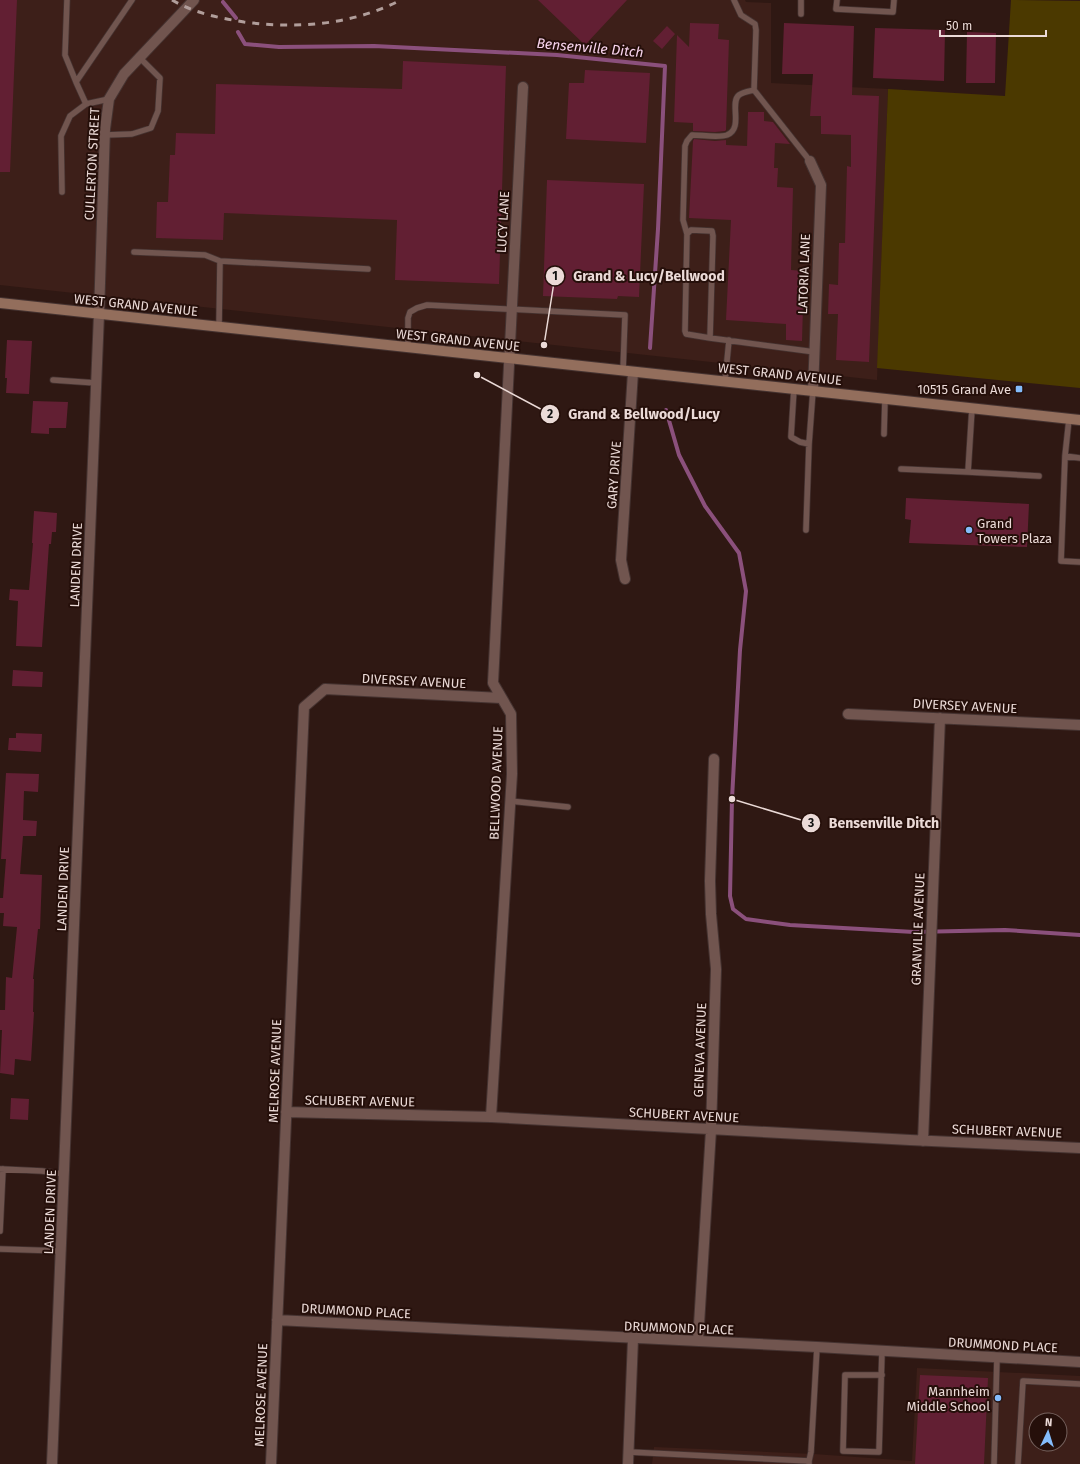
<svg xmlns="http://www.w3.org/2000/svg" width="1080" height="1464" font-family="'Fira Sans',sans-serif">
<rect width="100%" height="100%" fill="#2f1813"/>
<path fill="#3d1f19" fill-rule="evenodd" d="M 0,0 L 745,0 L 746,2 L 771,3 L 771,83 L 888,89 L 877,380 L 0,285 Z
M 917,1368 L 1080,1376 L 1080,1464 L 652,1464 L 654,1447 L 814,1454 L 912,1461 ZM 1036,1420 L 1060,1420 L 1060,1444 L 1036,1444 Z"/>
<path fill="#4b3900" d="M 1011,0 L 1080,1 L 1080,388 L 877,368 L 888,89 L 1005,96 Z"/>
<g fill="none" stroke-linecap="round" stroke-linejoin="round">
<path stroke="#8b507c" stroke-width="4" d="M 223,2 L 236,18
M 238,32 L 245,44 L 279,47 L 374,46 L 557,55 L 665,66 L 658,229 L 650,348
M 666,410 L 679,455 L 705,506 L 739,553 L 746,591 L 740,650 L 732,799 L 730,896 L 733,909 L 746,919 L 790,925 L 914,932 L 1005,930 L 1080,935"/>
</g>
<path fill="#621f33" d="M 0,0 L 17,0 L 10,172 L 0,172 Z
M 538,0 L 627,0 L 585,45 Z
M 690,23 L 719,24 L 718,39 L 729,40 L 726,130 L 725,131 L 715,132 L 693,131 L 693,123 L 674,122 L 677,35 L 689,47 Z
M 784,23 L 854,26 L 852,95 L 879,96 L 869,362 L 836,360 L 838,314 L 828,314 L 829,284 L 838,285 L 839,243 L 845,243 L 847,166 L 851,167 L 851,135 L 821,134 L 821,116 L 810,116 L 813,74 L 782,74 Z
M 667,26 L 675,34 L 662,49 L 653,41 Z
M 875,28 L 945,30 L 944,81 L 873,78 Z
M 967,32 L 996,33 L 995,83 L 966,83 Z
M 403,61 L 506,66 L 499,284 L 395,280 L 397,220 L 224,213 L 223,240 L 156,238 L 157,202 L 168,202 L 170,155 L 175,155 L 176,133 L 215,134 L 216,84 L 402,89 Z
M 585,70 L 650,73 L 646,143 L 566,139 L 569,83 L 584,83 Z
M 748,112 L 764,112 L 764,121 L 773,122 L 790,144 L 775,143 L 774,168 L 778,168 L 777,187 L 793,188 L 791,270 L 804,271 L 802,341 L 786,340 L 786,324 L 726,320 L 731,220 L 689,218 L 693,141 L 694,139 L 715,141 L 726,140 L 726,145 L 747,146 Z
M 547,180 L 644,184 L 639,297 L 618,296 L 617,299 L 543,296 Z
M 7,340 L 32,341 L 29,394 L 6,393 L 7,378 L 5,378 Z
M 33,401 L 68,402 L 66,428 L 49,428 L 49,434 L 31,433 Z
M 906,498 L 1029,504 L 1027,547 L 909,543 L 911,520 L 905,519 Z
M 34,511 L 57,513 L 56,532 L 52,532 L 51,544 L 49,544 L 42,647 L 16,646 L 18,601 L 9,600 L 10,589 L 29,590 L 33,543 L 32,543 Z
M 13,670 L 43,672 L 42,687 L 12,686 Z
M 16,733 L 42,734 L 41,752 L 8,750 L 9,738 L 16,738 Z
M 6,773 L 39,774 L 38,792 L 24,791 L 23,820 L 37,821 L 36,836 L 23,836 L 20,874 L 42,875 L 40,929 L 38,929 L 33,979 L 34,979 L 33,1012 L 34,1012 L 31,1061 L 15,1059 L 14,1075 L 0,1073 L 2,1030 L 0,1030 L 0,1010 L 5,1010 L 6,977 L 12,978 L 17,927 L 3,926 L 4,913 L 0,913 L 0,898 L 3,898 L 6,859 L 1,859 Z
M 11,1098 L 29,1099 L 28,1120 L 10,1119 Z
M 920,1375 L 988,1378 L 984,1464 L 915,1464 Z"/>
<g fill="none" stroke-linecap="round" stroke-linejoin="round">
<defs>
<path id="service" d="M 67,0 L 65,55 L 76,82
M 734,0 L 741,15 L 755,24 L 756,30 L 754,90 L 810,161
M 837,0 L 836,9 L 893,12 L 894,0
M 801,14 L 801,0
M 109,99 L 86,104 L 76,82 L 132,0
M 105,135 L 132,134 L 151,128 L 158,111 L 160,78 L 140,58
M 62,192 L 61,136 L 70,116 L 86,104
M 687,234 L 683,220 L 685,146 L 687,141 L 692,135 C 701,135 719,138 727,135 C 744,128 729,103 739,95 C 743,92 750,91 754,90
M 134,252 L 205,255 L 220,261 L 219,327
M 220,261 L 368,269
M 710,338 L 686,334 L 685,331 L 687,234 L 691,230 L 712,231 L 713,236 L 710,338 L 815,352
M 408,347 L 408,318 L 410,312 L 417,308 L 427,305 L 625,315 L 623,371
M 53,380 L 96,383
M 725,381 L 729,340
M 794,388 L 791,437 L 800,442 L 809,444 L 813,390
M 1069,419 L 1065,456 L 1080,458
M 884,434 L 885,398
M 1065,456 L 1061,561 L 1080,562
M 901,469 L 968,472 L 972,408
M 968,472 L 1039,476
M 806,530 L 809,444
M 510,801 L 568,807
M 0,1169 L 42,1171 L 64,1174
M 0,1231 L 3,1169
M 0,1249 L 61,1251
M 882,1375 L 845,1375 L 843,1451 L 879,1452 L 882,1351
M 629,1452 L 809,1461 L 809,1464
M 809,1461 L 811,1452 L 817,1347
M 994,1464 L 997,1357
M 1018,1464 L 1023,1381 L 1080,1384"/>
<path id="minor" d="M 810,161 L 821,185 L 813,390
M 625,579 L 621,560 L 633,372
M 848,714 L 1080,725
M 286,1112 L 491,1117 L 910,1140 L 1080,1148
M 491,1117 L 512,774 L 511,714 L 493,683 L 523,87
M 923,1141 L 940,718
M 277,1320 L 817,1347 L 1080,1362
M 698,1341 L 711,1130 L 716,969 L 711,914 L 710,881 L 714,759
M 52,1464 L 99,314 L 105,129 L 109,99 L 124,74 L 194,0
M 271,1464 L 304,707 L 325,689 L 501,698
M 628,1464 L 633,1339"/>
<path id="secondary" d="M 0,303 C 360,343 720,380 1080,420"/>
</defs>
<use href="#service" stroke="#453331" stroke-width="7"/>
<use href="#minor" stroke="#453331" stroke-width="12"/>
<use href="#secondary" stroke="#453331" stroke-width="12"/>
<use href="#service" stroke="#71554f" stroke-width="5.5"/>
<use href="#minor" stroke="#71554f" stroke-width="10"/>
<use href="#secondary" stroke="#936e5c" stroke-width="10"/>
<path stroke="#b19e9b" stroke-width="3" stroke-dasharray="7 7" stroke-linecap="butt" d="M 172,0 C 194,13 219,18 244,22 C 299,29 351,25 401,0"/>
</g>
<g fill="#84bcfb" stroke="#250f0a" stroke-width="1.5">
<rect x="1015" y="385" width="8" height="8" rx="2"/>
<circle cx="969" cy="530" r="4"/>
<circle cx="998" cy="1398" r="4"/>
</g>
<g text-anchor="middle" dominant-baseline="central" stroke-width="4" stroke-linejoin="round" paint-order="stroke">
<g font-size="13" fill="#ebdad7" stroke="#250f0a">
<text transform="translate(92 164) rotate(-87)">CULLERTON STREET</text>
<text transform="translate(503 222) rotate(-87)">LUCY LANE</text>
<text transform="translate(804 274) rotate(-88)">LATORIA LANE</text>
<text transform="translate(136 305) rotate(6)">WEST GRAND AVENUE</text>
<text transform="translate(458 340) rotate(6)">WEST GRAND AVENUE</text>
<text transform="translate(780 374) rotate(6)">WEST GRAND AVENUE</text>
<text transform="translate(614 475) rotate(-86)">GARY DRIVE</text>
<text transform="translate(76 565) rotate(-88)">LANDEN DRIVE</text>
<text transform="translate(414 681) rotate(3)">DIVERSEY AVENUE</text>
<text transform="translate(965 706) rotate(3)">DIVERSEY AVENUE</text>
<text transform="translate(496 783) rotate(-88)">BELLWOOD AVENUE</text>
<text transform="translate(63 889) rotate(-88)">LANDEN DRIVE</text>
<text transform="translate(918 929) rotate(-88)">GRANVILLE AVENUE</text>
<text transform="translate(700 1050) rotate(-88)">GENEVA AVENUE</text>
<text transform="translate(275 1071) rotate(-88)">MELROSE AVENUE</text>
<text transform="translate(360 1101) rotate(1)">SCHUBERT AVENUE</text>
<text transform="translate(684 1115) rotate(3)">SCHUBERT AVENUE</text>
<text transform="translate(1007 1131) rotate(2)">SCHUBERT AVENUE</text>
<text transform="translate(50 1212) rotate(-88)">LANDEN DRIVE</text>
<text transform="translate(356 1311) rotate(3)">DRUMMOND PLACE</text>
<text transform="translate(679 1328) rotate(2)">DRUMMOND PLACE</text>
<text transform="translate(1003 1345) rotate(3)">DRUMMOND PLACE</text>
<text transform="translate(261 1395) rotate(-88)">MELROSE AVENUE</text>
</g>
<g font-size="13" fill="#ebdad7" stroke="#250f0a" text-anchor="end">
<text x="1011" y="389">10515 Grand Ave</text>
<text x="977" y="523" text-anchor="start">Grand<tspan x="977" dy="15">Towers Plaza</tspan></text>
<text x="990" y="1391">Mannheim<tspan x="990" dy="15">Middle School</tspan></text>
</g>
<g font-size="14" font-style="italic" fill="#f8d4ed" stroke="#250f0a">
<text transform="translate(590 48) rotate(5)">Bensenville Ditch</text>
</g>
</g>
<path fill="none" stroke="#ebdad7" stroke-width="1.5" d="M544 345L555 276M477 375L550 414M732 799L811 823"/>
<g fill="#ebdad7" stroke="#250f0a" stroke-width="1.5">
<circle cx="544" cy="345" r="4"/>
<circle cx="477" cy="375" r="4"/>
<circle cx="732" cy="799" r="4"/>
<circle cx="555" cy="276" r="10"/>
<circle cx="550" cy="414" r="10"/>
<circle cx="811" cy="823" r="10"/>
</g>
<g font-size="12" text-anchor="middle" font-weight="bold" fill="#111">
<text x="555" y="280">1</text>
<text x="550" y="418">2</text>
<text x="811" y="827">3</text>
</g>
<g font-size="14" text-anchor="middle" font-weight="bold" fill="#ebdad7" stroke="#250f0a" stroke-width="4" stroke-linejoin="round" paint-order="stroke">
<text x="649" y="281">Grand &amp; Lucy/Bellwood</text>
<text x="644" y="419">Grand &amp; Bellwood/Lucy</text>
<text x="884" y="828">Bensenville Ditch</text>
</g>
<g transform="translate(1048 1432) rotate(4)"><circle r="19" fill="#250f0a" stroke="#74605c"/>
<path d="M0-3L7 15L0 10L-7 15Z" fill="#84bcfb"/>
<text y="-6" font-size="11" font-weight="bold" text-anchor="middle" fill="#ebdad7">N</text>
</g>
<path d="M940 30v6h106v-6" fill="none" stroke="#ebdad7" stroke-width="2"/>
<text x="946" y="30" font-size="12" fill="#ebdad7" stroke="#250f0a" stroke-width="3" paint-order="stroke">50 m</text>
</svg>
